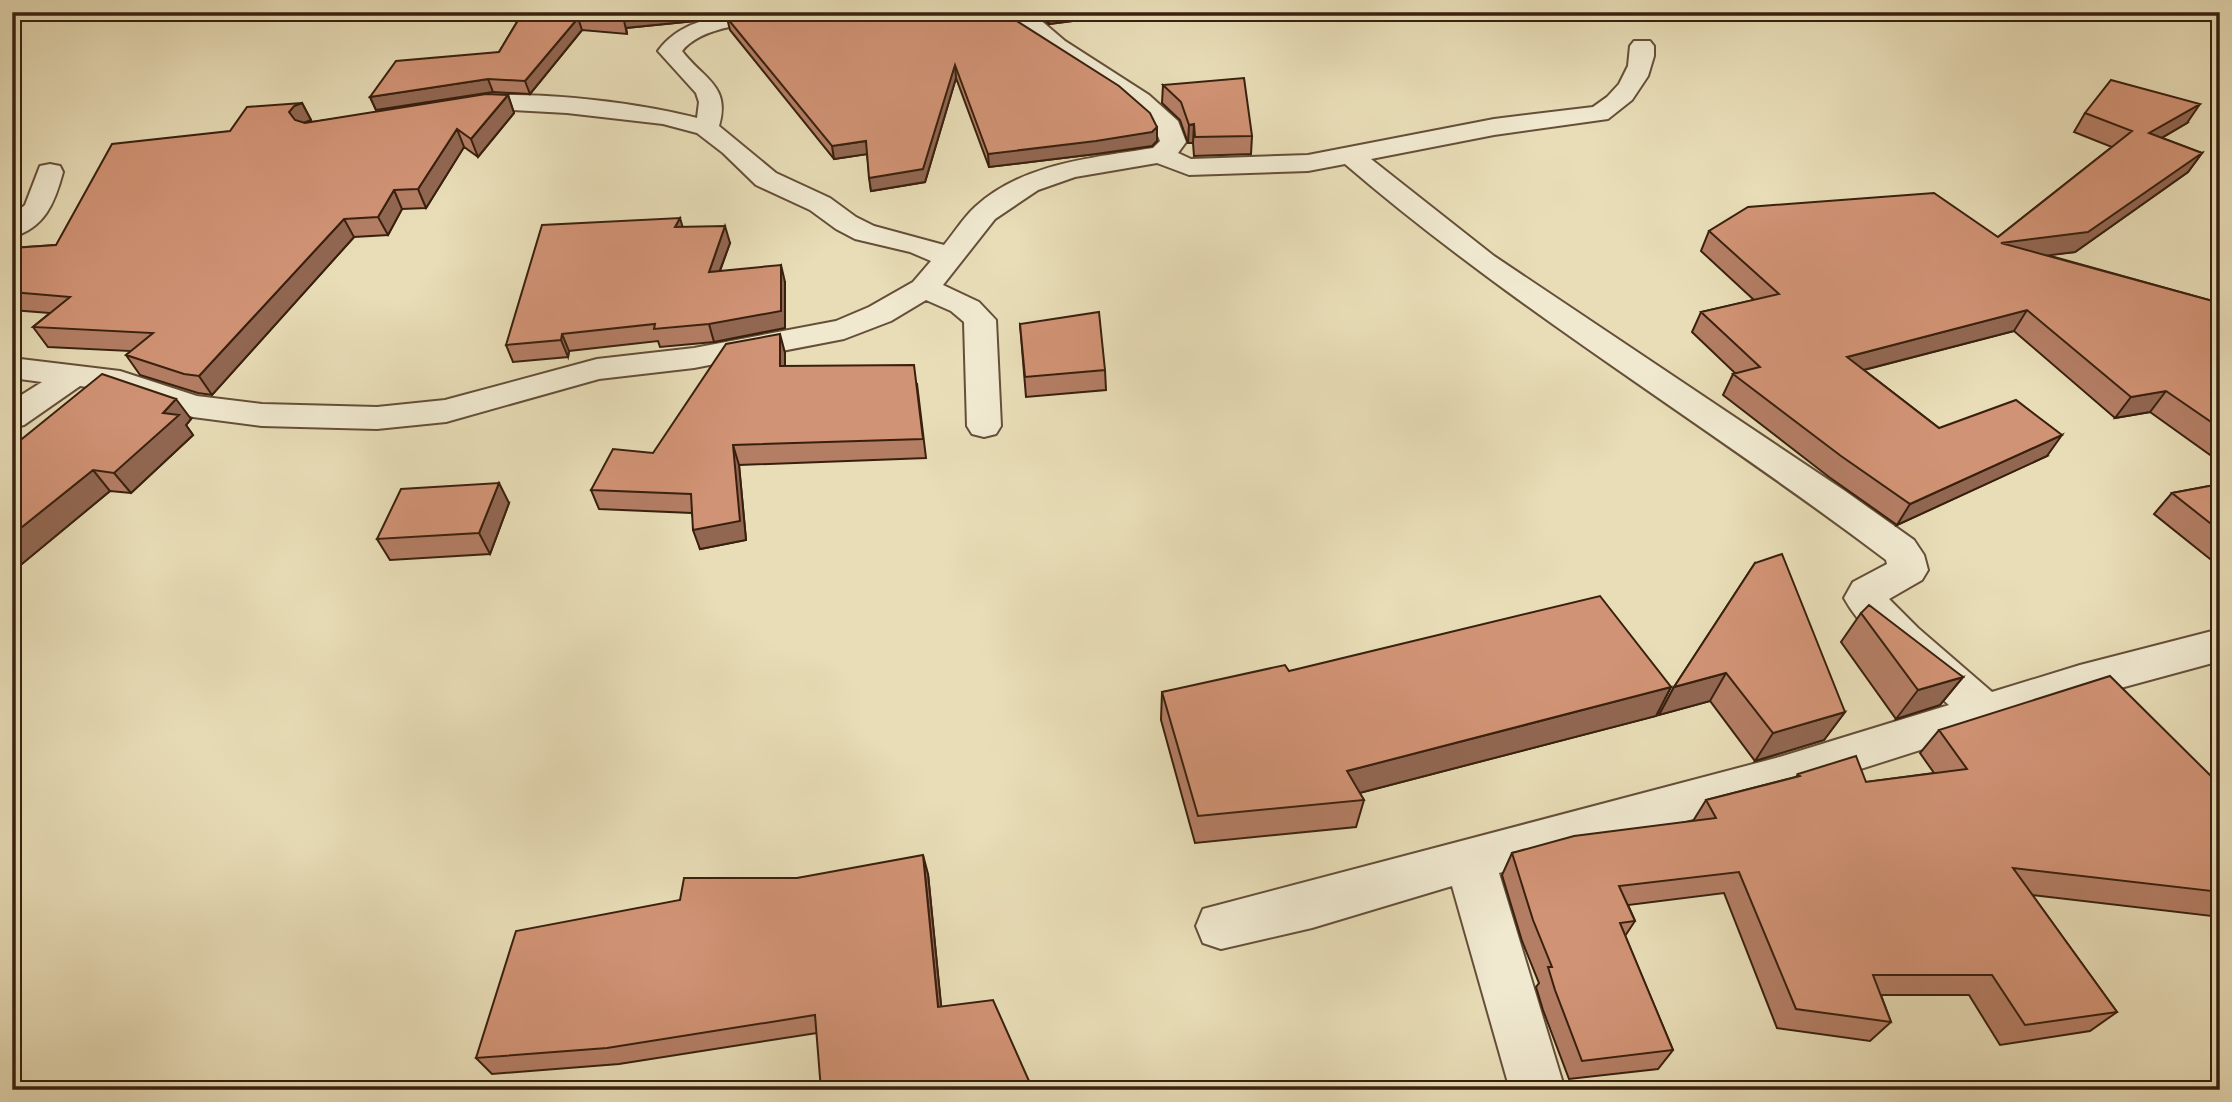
<svg xmlns="http://www.w3.org/2000/svg" width="2232" height="1102" font-family="'Old Standard TT',serif">
<rect width="100%" height="100%" fill="#e8ddb7"/>
<filter id="stains"><feTurbulence type="fractalNoise" baseFrequency=".00286" numOctaves="4"/><feColorMatrix values="0 0 0 0 .2 0 0 0 0 .09 0 0 0 0 .02 0 0 0 .5 -.17"/></filter>
<radialGradient id="worn" r=".72"><stop offset=".6" stop-color="#630" stop-opacity="0"/><stop offset="1" stop-color="#630" stop-opacity=".3"/></radialGradient>
<g fill="none" stroke-linecap="round" stroke-linejoin="round">
<defs>
<path id="street" d="M 744,12 L 820,12 L 817,17 L 809,19 C 773,22 706,21 682,51 C 703,79 731,85 719,126 L 776,173 L 830,198 L 856,217 L 874,226 L 944,245 C 954,233 963,218 975,207 C 1023,163 1092,158 1153,148 L 1160,141 C 1149,97 1037,56 1006,12 L 1031,12 L 1065,41 L 1149,95 L 1178,121 L 1186,142 L 1178,153 L 1191,159 L 1308,155 L 1494,119 L 1593,107 L 1607,97 L 1619,84 L 1628,66 L 1630,46 L 1634,41 L 1650,41 L 1654,46 L 1654,56 L 1648,76 L 1632,100 L 1608,119 L 1494,135 L 1371,159 L 1494,256 L 1845,491 L 1914,540 L 1924,555 L 1928,570 L 1922,580 L 1889,599 L 1918,628 L 1992,692 L 2080,665 L 2220,629 L 2220,661 L 2080,699 L 1776,796 L 1499,873 L 1565,1090 L 1510,1090 L 1452,886 L 1312,928 L 1221,949 L 1203,943 L 1196,926 L 1203,909 L 1776,758 L 1949,705 C 1915,674 1866,638 1844,598 L 1853,582 L 1887,564 L 1886,560 C 1708,425 1515,310 1345,164 L 1308,171 L 1189,175 L 1157,163 L 1075,177 L 1038,190 L 995,219 L 943,285 L 979,302 L 996,320 L 1001,426 L 996,434 L 984,437 L 972,434 L 967,426 L 964,322 L 951,311 L 926,300 L 891,321 L 844,339 L 694,368 L 599,379 L 446,422 L 377,429 L 262,426 L 193,417 L 115,391 L 80,386 L 24,425 L 12,428 L 12,401 L 42,382 L 12,378 L 12,358 L 120,371 L 197,396 L 262,404 L 377,407 L 445,400 L 597,359 L 694,348 L 836,321 L 869,307 L 913,282 L 931,261 L 910,252 L 855,239 L 836,229 L 810,210 L 756,185 L 723,153 L 697,133 L 663,124 L 567,113 L 493,109 L 460,113 L 451,111 L 448,106 L 451,101 C 512,86 635,102 697,118 L 699,102 L 696,93 L 658,51 C 678,23 712,17 744,12 Z
M 50,164 L 60,166 L 63,172 C 55,202 45,228 12,237 L 12,216 L 25,205 L 40,166 Z"/>
</defs>
<use href="#street" stroke="#654f38" stroke-width="4"/>
<use href="#street" fill="#f0e9d0" fill-rule="evenodd"/>
</g>
<path fill="#b47e65" stroke="#39200e" stroke-width="2" d="M 523,12 L 695,21 L 626,28 L 627,34 L 582,30 L 530,94 L 493,92 L 376,110 L 370,97 L 499,52 Z
M 1035,12 L 1118,12 L 1118,15 L 1049,24 Z
M 727,18 L 1016,21 L 1157,141 L 1152,146 L 1096,154 L 989,167 L 956,78 L 925,182 L 871,191 L 867,154 L 834,159 L 730,30 Z
M 1163,85 L 1252,136 L 1251,154 L 1194,156 L 1193,143 L 1188,143 L 1180,120 L 1162,103 Z
M 508,95 L 514,113 L 478,157 L 464,147 L 426,208 L 402,209 L 388,235 L 354,237 L 212,395 L 198,393 L 140,375 L 126,355 L 131,351 L 48,347 L 33,327 L 50,313 L 12,310 L 12,248 L 56,245 L 302,103 L 311,120 L 305,123 Z
M 2085,113 L 2187,123 L 2162,138 L 2202,153 L 2188,172 L 2075,252 L 2047,255 L 2220,303 L 2220,462 L 2150,412 L 2115,418 L 2014,331 L 1864,370 L 1939,428 L 2047,456 L 1897,525 L 1829,477 L 1723,395 L 1733,374 L 1736,374 L 1692,332 L 1701,312 L 1754,300 L 1701,251 L 1709,231 L 1998,237 L 2112,147 L 2074,132 Z
M 682,227 L 730,243 L 720,271 L 785,282 L 785,328 L 714,342 L 660,347 L 658,341 L 569,351 L 568,357 L 513,362 L 506,345 Z
M 1020,324 L 1105,370 L 1106,390 L 1026,397 Z
M 785,353 L 785,366 L 917,384 L 926,458 L 739,465 L 746,540 L 700,549 L 692,513 L 599,509 L 591,490 L 653,453 Z
M 191,419 L 186,425 L 193,435 L 131,493 L 110,491 L 17,568 L 12,567 L 12,447 Z
M 2220,484 L 2220,567 L 2154,514 L 2172,493 Z
M 509,503 L 490,554 L 390,560 L 377,539 Z
M 1755,563 L 1845,712 L 1824,740 L 1755,761 L 1710,701 L 1659,715 L 1674,687 Z
M 1861,613 L 1963,677 L 1940,705 L 1896,719 L 1841,642 Z
M 1289,671 L 1671,687 L 1656,716 L 1359,793 L 1364,800 L 1356,827 L 1195,843 L 1161,720 L 1162,692 Z
M 1939,730 L 2220,785 L 2220,917 L 2032,895 L 2117,1012 L 2090,1031 L 2000,1045 L 1969,995 L 1881,995 L 1891,1022 L 1870,1041 L 1777,1028 L 1724,893 L 1628,905 L 1635,921 L 1625,936 L 1673,1050 L 1658,1069 L 1569,1079 L 1543,1010 L 1536,987 L 1539,983 L 1522,941 L 1502,875 L 1512,853 L 1693,821 L 1706,800 L 1796,777 L 1798,774 L 1866,782 L 1934,773 L 1920,753 Z
M 928,874 L 941,1006 L 817,1033 L 619,1064 L 492,1074 L 476,1058 L 797,878 Z"/>
<path fill="#926752" stroke="#39200e" stroke-width="2" d="M 658,12 L 731,12 L 695,21 L 626,28 L 627,34 L 623,16 Z
M 1048,12 L 1118,12 L 1118,15 L 1049,24 Z
M 578,18 L 582,30 L 530,94 L 525,81 Z
M 955,65 L 956,78 L 925,182 L 871,191 L 869,178 Z
M 488,79 L 493,92 L 376,110 L 370,97 Z
M 508,95 L 514,113 L 478,157 L 471,139 Z
M 302,103 L 311,120 L 303,123 L 298,130 L 289,112 L 294,106 Z
M 2200,104 L 2187,123 L 2137,152 L 2149,133 Z
M 1194,124 L 1193,143 L 1188,143 L 1189,125 Z
M 1157,127 L 1157,141 L 1152,146 L 1096,154 L 989,167 L 988,154 Z
M 457,129 L 464,147 L 426,208 L 418,189 Z
M 866,141 L 868,154 L 834,159 L 832,146 Z
M 2202,153 L 2188,172 L 2075,252 L 1990,263 L 2001,243 Z
M 394,190 L 402,209 L 388,235 L 378,217 Z
M 680,218 L 685,235 L 675,227 Z
M 344,219 L 354,237 L 212,395 L 199,376 Z
M 725,226 L 730,243 L 713,289 L 709,272 Z
M 781,265 L 785,282 L 785,328 L 714,342 L 709,324 Z
M 2027,310 L 2014,331 L 1836,377 L 1847,357 Z
M 562,334 L 569,351 L 568,357 L 561,340 Z
M 780,334 L 785,353 L 785,385 L 780,366 Z
M 2166,391 L 2150,412 L 2115,418 L 2131,397 Z
M 176,399 L 191,419 L 186,425 L 193,435 L 131,493 L 114,473 L 163,413 Z
M 2062,435 L 2047,456 L 1897,525 L 1910,504 Z
M 733,445 L 739,465 L 746,540 L 700,549 L 693,530 Z
M 93,470 L 110,491 L 17,568 L 12,563 L 12,535 Z
M 499,483 L 509,503 L 490,554 L 479,533 Z
M 1726,673 L 1710,701 L 1659,715 L 1674,687 Z
M 1963,677 L 1940,705 L 1896,719 L 1918,690 Z
M 1671,687 L 1656,716 L 1340,798 L 1347,771 Z
M 1845,712 L 1824,740 L 1755,761 L 1773,733 Z
M 923,855 L 928,874 L 943,1024 L 938,1007 Z"/>
<path fill="#d19375" stroke="#39200e" stroke-width="2" d="M 523,12 L 658,12 L 623,16 L 623,21 L 578,18 L 525,81 L 488,79 L 370,97 L 396,61 L 499,52 Z
M 778,12 L 1013,12 L 1016,15 L 1009,16 L 1119,86 L 1150,113 L 1157,127 L 1152,132 L 1096,141 L 988,154 L 955,65 L 923,169 L 869,178 L 866,141 L 832,146 L 727,18 Z
M 1244,78 L 1252,136 L 1195,137 L 1194,124 L 1189,125 L 1181,102 L 1163,85 Z
M 2111,80 L 2200,104 L 2149,133 L 2202,153 L 2088,232 L 2001,243 L 2220,303 L 2220,428 L 2166,391 L 2131,397 L 2027,310 L 1847,357 L 1939,428 L 2016,400 L 2062,435 L 1910,504 L 1841,456 L 1733,374 L 1760,367 L 1701,312 L 1779,294 L 1709,231 L 1748,207 L 1934,193 L 1998,237 L 2132,131 L 2085,113 Z
M 486,94 L 508,95 L 471,139 L 457,129 L 418,189 L 394,190 L 378,217 L 344,219 L 199,376 L 184,374 L 126,355 L 153,333 L 33,327 L 70,297 L 12,292 L 12,248 L 56,245 L 112,144 L 230,131 L 247,107 L 302,103 L 294,106 L 289,112 L 295,120 L 305,123 Z
M 680,218 L 675,227 L 725,226 L 709,272 L 781,265 L 781,311 L 709,324 L 654,329 L 655,324 L 562,334 L 561,340 L 506,345 L 542,225 Z
M 1099,312 L 1105,370 L 1025,377 L 1020,324 Z
M 780,334 L 780,366 L 914,365 L 923,439 L 733,445 L 740,521 L 693,530 L 691,494 L 591,490 L 613,449 L 653,453 L 726,344 Z
M 102,374 L 176,399 L 163,413 L 179,415 L 114,473 L 93,470 L 12,535 L 12,447 Z
M 499,483 L 479,533 L 377,539 L 401,489 Z
M 2220,484 L 2220,531 L 2172,493 Z
M 1782,554 L 1845,712 L 1773,733 L 1726,673 L 1674,687 L 1755,563 Z
M 1600,596 L 1671,687 L 1347,771 L 1364,800 L 1198,816 L 1162,692 L 1285,665 L 1289,671 Z
M 1869,605 L 1963,677 L 1918,690 L 1861,613 Z
M 2110,676 L 2220,785 L 2220,892 L 2013,868 L 2117,1012 L 2025,1025 L 1992,975 L 1873,975 L 1891,1022 L 1796,1009 L 1739,872 L 1619,886 L 1635,921 L 1620,923 L 1673,1050 L 1582,1061 L 1555,990 L 1548,967 L 1552,967 L 1533,920 L 1512,853 L 1574,836 L 1716,818 L 1706,800 L 1800,776 L 1798,774 L 1856,756 L 1866,782 L 1967,769 L 1939,730 Z
M 923,855 L 938,1007 L 993,1000 L 1033,1090 L 821,1090 L 815,1015 L 607,1048 L 476,1058 L 516,931 L 680,900 L 684,878 L 797,878 Z"/>
<rect width="2232" height="1102" fill="none" stroke="#e8ddb7" stroke-width="42"/>
<rect x="14" y="14" width="2204" height="1074" fill="none" stroke="#39200e" stroke-width="3.5"/>
<rect x="21" y="21" width="2190" height="1060" fill="none" stroke="#39200e" stroke-width="2"/>
<rect width="100%" height="100%" filter="url(#stains)"/>
<rect width="100%" height="100%" fill="url(#worn)"/>
</svg>
